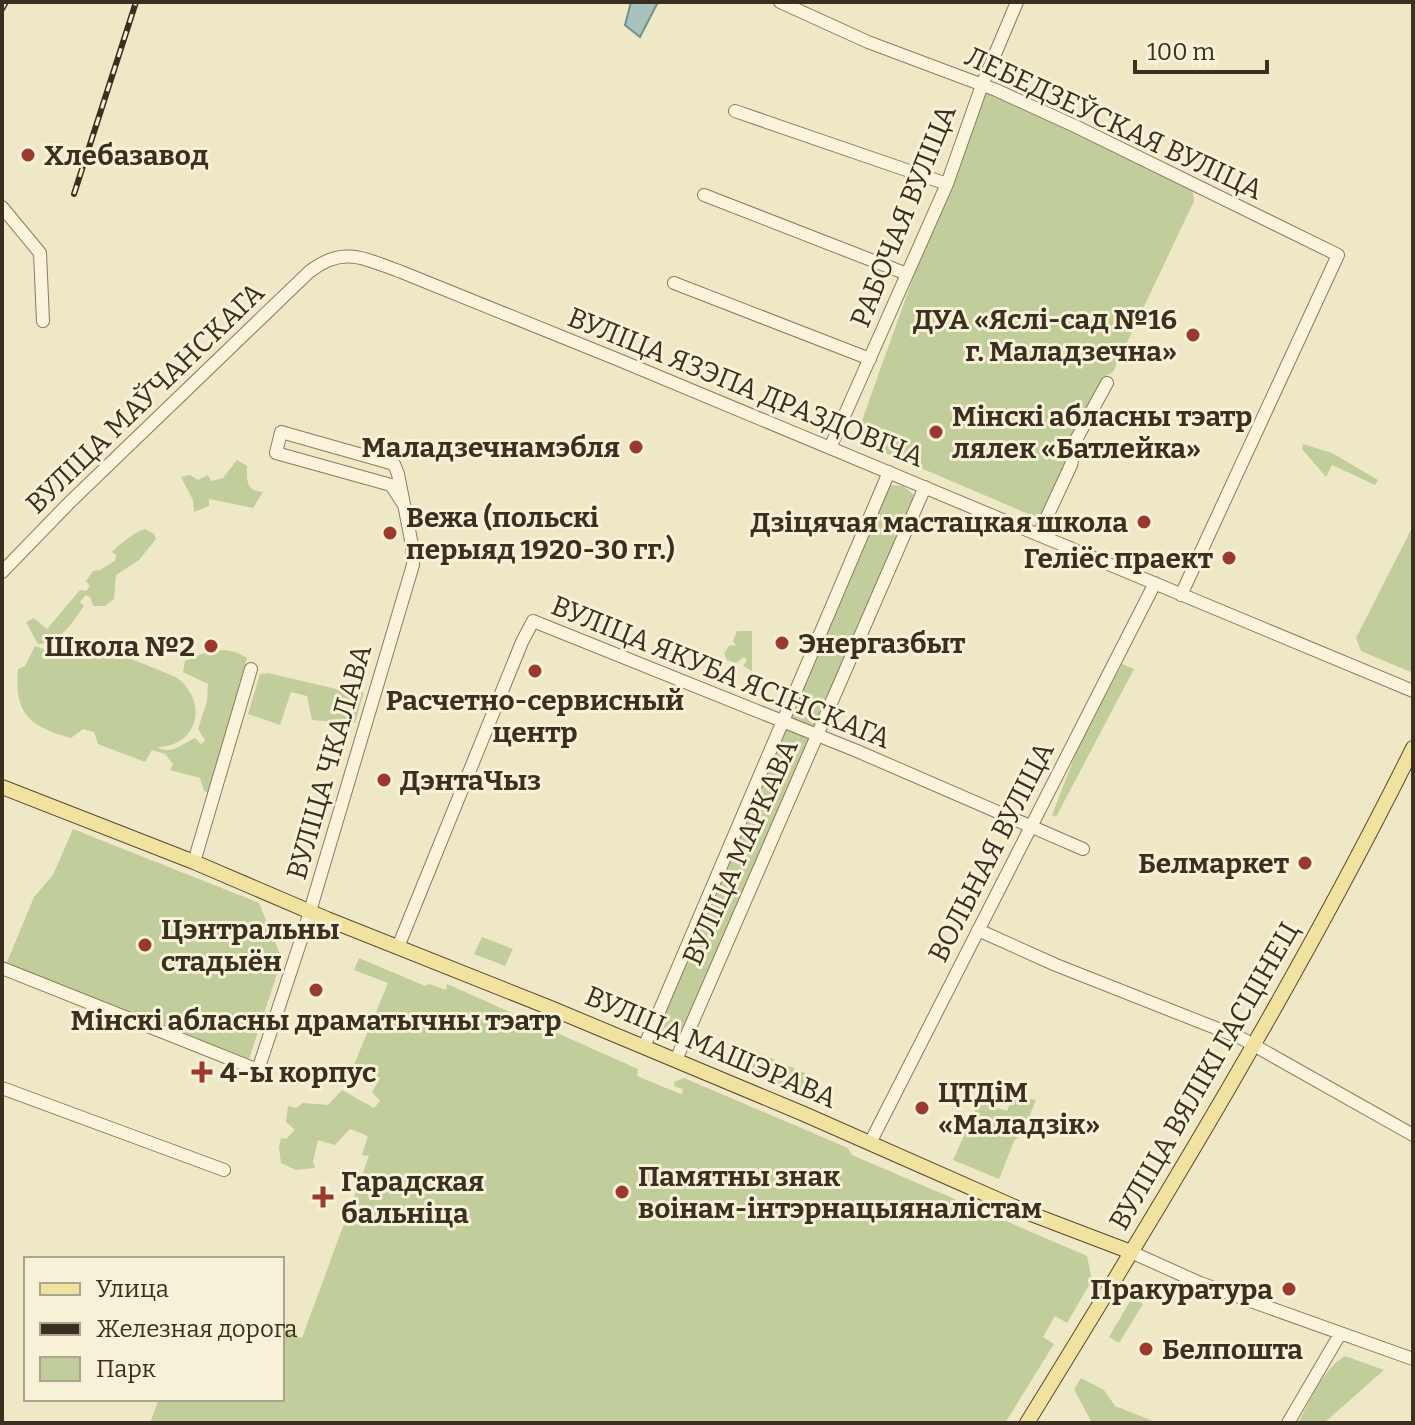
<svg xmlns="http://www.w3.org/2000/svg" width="1415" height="1425" font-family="Bitter,serif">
<rect width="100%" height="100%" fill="#efe8c7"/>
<path fill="#c1cd9b" d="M 982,85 L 1191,181 L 1194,201 L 1113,372 L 1104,377 L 1097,390 L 1040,519 L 855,440 Z
M 1303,444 L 1332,453 L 1378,480 L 1375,485 L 1332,465 L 1326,477 L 1302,449 Z
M 237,460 L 247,466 C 247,479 245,491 263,492 L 253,508 L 209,499 L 209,506 L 194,512 L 193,500 L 181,477 L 190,475 L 198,480 L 208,475 L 211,481 L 223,478 Z
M 889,485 L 903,486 L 916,497 L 678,1041 L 656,1032 Z
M 1413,526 L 1413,673 L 1361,651 L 1356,638 Z
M 145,529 L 154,534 L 156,539 L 139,560 L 116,575 L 114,599 L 105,606 L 93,606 L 91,598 L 86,595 L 80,602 L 84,606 C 73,622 58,645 38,644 L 26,622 L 34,618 L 47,629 L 80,590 L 86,591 L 90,586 L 86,581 L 93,571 L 100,570 L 115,561 L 116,555 L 112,552 C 120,544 134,532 145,529 Z
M 737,631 L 752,631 L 752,671 L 743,666 L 747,660 L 744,657 L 736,663 L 727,660 L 724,653 L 730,645 L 736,646 L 733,641 Z
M 79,638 L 176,677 C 209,701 199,746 157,747 C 172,755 180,745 195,738 L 201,744 L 205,740 L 198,729 L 207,701 L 208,684 L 183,672 L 185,661 C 206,651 227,644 247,658 L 211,794 L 204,791 L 200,778 L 170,770 L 173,764 L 165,754 L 152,750 L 145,762 L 98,744 L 94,732 L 83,729 L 71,738 C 30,726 14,715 18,669 L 25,666 L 35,646 L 44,649 L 43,656 C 54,644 63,640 79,638 Z
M 1122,664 L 1134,669 L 1056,817 L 1052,815 L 1078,748 Z
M 268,673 L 353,693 L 364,692 L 355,723 L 345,721 L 340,728 L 333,722 L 312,720 L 307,696 L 291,692 L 280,725 L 248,714 L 260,674 Z
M 73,829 L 259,903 L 282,959 L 249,1059 L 5,967 L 34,897 L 53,875 Z
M 482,937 L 513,949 L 505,966 L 474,954 Z
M 359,958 L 425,986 L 429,984 L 446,990 L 447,984 L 638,1069 L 637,1076 L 678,1093 L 682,1094 L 683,1089 L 674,1086 L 674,1082 L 684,1078 L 848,1148 L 852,1155 L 1087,1256 L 1092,1280 L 1067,1323 L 1055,1316 L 1043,1337 L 1054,1344 L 1005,1423 L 150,1423 L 159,1399 L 282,1399 L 282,1330 L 302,1338 L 369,1156 L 362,1155 L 368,1136 L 350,1129 L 335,1145 L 318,1140 L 313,1162 L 315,1168 L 296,1170 L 281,1163 L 279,1148 L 281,1138 L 286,1139 L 295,1130 L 286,1122 L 288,1106 L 296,1108 L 303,1103 L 328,1105 L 342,1090 L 374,1108 L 380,1101 L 372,1092 L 380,1078 L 353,1067 L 388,983 L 354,970 Z
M 759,1053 L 816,1078 L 809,1097 L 749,1074 Z
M 1013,1096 L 1036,1100 L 1022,1134 L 1014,1141 L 999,1179 L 953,1160 L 979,1102 L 1007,1111 Z
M 1132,1298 L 1143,1304 L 1119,1343 L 1109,1337 Z
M 1345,1356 L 1384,1370 L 1324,1423 L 1298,1423 C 1311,1400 1322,1370 1345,1356 Z
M 1081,1378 L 1104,1390 L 1115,1406 L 1158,1423 L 1092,1423 L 1074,1389 Z"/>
<path fill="#a8c3be" stroke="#6f918d" stroke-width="2" d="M 631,2 L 658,2 L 640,37 L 625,25 Z"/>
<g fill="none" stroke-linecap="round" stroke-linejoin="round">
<defs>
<path id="minor" d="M 780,2 L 868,42 L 996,90 L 1077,127 L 1338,255 L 1181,595
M 735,111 L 947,184
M 704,195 L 907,274
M 2,207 L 40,253 L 43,321
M 674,283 L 870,359
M 830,448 L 947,184 L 982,85 L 1017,2
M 1039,534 L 1071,465 L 1077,438 L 1107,383
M 2,572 L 70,502 L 309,272 C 342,246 363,258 399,271 L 619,360 L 1413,691
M 194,862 L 251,669
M 978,930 L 1056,965 L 1241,1038 L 1413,1135
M 398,947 L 522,642 L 533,621 L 857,751 L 1083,849
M 2,968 L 258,1070
M 644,1047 L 889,472
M 676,1060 L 925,487
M 256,1076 L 305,928 L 413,565 L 412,545 L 398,474 L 394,464 L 281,432 L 276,453 L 391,485 L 404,505
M 2,1088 L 224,1170
M 870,1143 L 1155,583
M 1131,1252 L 1200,1283 L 1413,1359
M 1288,1423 L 1340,1334"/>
<path id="major" d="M 2,787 L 194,862 L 327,919 L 553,1009 L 804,1114 L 1026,1212 L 1131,1252
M 1027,1423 C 1163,1202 1298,980 1413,748"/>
</defs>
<use href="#minor" stroke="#8b7b5c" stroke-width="14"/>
<use href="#major" stroke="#594830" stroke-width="16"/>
<use href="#minor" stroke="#f9f4db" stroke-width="12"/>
<use href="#major" stroke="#f1e2a0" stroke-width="14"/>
<defs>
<path id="rail" d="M 2,9 L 6,2
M 74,194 L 136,2"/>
</defs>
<use href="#rail" stroke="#3b3020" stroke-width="6"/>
<use href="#rail" stroke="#f6f1d7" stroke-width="3" stroke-dasharray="9" stroke-linecap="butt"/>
</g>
<g fill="#9a392c" stroke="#f6f1d7" stroke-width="3">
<circle cx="28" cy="155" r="8"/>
<circle cx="1193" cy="335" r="8"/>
<circle cx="936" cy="432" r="8"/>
<circle cx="636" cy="447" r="8"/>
<circle cx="1144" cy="522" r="8"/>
<circle cx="390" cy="533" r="8"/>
<circle cx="1229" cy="558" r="8"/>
<circle cx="782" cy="643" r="8"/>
<circle cx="211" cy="646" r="8"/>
<circle cx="535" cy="671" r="8"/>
<circle cx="384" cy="780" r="8"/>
<circle cx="1305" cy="863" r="8"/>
<circle cx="145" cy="945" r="8"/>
<circle cx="316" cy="990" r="8"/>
<path d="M198 1060h8v8h8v8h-8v8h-8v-8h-8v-8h8z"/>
<circle cx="922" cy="1108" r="8"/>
<circle cx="622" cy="1192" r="8"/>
<path d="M319 1185h8v8h8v8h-8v8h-8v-8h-8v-8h8z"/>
<circle cx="1289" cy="1289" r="8"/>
<circle cx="1146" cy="1349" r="8"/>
</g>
<g text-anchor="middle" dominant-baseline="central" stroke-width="6" stroke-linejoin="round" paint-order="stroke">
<g font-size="28" fill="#3b3020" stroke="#f6f1d7">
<text transform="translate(1114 123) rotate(25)">ЛЕБЕДЗЕЎСКАЯ ВУЛІЦА</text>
<text transform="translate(903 216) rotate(-68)">РАБОЧАЯ ВУЛІЦА</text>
<text transform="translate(746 387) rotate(22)">ВУЛІЦА ЯЗЭПА ДРАЗДОВІЧА</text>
<text transform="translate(145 398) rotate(-44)">ВУЛІЦА МАЎЧАНСКАГА</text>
<text transform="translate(721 672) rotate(22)">ВУЛІЦА ЯКУБА ЯСІНСКАГА</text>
<text transform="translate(329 762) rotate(-74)">ВУЛІЦА ЧКАЛАВА</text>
<text transform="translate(740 852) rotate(-66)">ВУЛІЦА МАРКАВА</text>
<text transform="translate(991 852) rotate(-63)">ВОЛЬНАЯ ВУЛІЦА</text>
<text transform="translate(711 1047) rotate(23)">ВУЛІЦА МАШЭРАВА</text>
<text transform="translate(1204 1076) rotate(-60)">ВУЛІЦА ВЯЛІКІ ГАСЦІНЕЦ</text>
</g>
<g font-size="28" font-weight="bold" fill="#3b3020" stroke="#f6f1d7" text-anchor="start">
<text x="44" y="155">Хлебазавод</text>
<text x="1177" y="319" text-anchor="end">ДУА «Яслі-сад №16<tspan x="1177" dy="32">г. Маладзечна»</tspan></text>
<text x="952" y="416">Мінскі абласны тэатр<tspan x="952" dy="32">лялек «Батлейка»</tspan></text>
<text x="620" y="447" text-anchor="end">Маладзечнамэбля</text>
<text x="406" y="517">Вежа (польскі<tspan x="406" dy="32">перыяд 1920-30 гг.)</tspan></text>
<text x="1128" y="522" text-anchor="end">Дзіцячая мастацкая школа</text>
<text x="1213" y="558" text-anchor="end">Геліёс праект</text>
<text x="798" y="643">Энергазбыт</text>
<text x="195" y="646" text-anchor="end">Школа №2</text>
<text x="535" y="700" text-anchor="middle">Расчетно-сервисный<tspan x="535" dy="32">центр</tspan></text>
<text x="400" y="780">ДэнтаЧыз</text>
<text x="1289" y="863" text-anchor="end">Белмаркет</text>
<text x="161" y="929">Цэнтральны<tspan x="161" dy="32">стадыён</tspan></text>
<text x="316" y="1020" text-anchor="middle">Мінскі абласны драматычны тэатр</text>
<text x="220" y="1072">4-ы корпус</text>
<text x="938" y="1092">ЦТДіМ<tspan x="938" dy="32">«Маладзік»</tspan></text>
<text x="638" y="1176">Памятны знак<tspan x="638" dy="32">воінам-інтэрнацыяналістам</tspan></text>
<text x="341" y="1181">Гарадская<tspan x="341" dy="32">бальніца</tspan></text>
<text x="1273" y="1289" text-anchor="end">Пракуратура</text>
<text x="1162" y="1349">Белпошта</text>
</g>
</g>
<rect width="1415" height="1425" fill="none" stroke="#3b3020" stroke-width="8"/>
<rect x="24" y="1257" width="260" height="144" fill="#f6f1d7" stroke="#aba48e" stroke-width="2"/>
<rect x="40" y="1283" width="40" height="12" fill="#f1e2a0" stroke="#aba48e" stroke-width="2"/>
<text x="96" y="1297" font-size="24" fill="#3b3020">Улица</text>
<rect x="40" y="1323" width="40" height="12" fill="#3b3020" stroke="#aba48e" stroke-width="2"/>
<text x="96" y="1337" font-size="24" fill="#3b3020">Железная дорога</text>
<rect x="40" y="1357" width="40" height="24" fill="#c1cd9b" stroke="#aba48e" stroke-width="2"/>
<text x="96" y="1377" font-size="24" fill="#3b3020">Парк</text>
<path d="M1135 60v12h132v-12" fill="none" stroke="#3b3020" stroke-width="4"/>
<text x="1147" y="60" font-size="24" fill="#3b3020" stroke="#f6f1d7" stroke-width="6" paint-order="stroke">100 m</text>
</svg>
